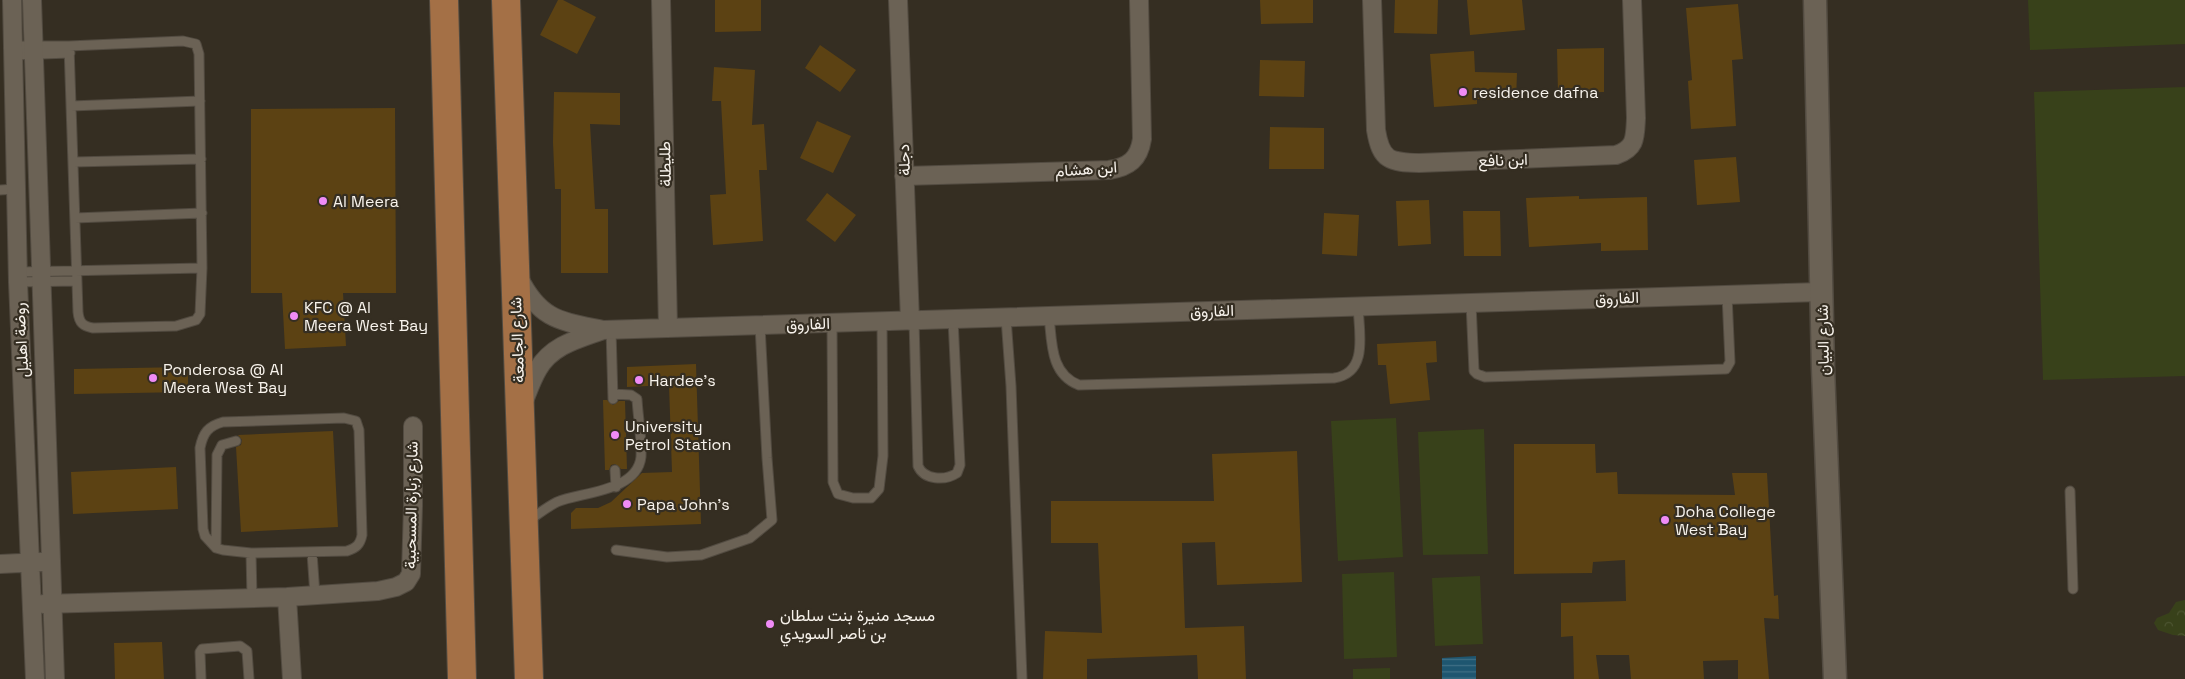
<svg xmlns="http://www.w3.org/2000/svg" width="2185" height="679" font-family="'Space Grotesk',Vazirmatn,sans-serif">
<defs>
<pattern id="forest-crowns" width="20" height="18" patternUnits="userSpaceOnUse" patternTransform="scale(1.25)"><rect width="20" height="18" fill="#38411a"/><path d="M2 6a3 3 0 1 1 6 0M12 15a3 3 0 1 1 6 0" fill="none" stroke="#4c5430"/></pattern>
<pattern id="water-rules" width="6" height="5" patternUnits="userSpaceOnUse" patternTransform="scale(1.25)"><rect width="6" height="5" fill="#1e5670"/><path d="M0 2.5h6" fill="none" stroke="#3f6f85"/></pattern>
</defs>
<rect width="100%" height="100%" fill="#352e22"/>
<path fill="url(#forest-crowns)" d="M 2185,600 L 2185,636 L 2173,635 L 2158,630 L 2154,623 L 2157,618 L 2169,613 L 2176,602 Z"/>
<path fill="#38411a" d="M 2028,0 L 2185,0 L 2185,44 L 2030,50 Z
M 2185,87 L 2185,376 L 2043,380 L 2034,92 Z
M 1396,418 L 1403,557 L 1338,561 L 1331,421 Z
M 1484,429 L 1488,554 L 1423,555 L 1418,432 Z
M 1394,572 L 1397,657 L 1344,659 L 1342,574 Z
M 1480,576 L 1483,644 L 1435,646 L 1432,578 Z
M 1390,668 L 1390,679 L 1353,679 L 1353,669 Z"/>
<path fill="url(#water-rules)" d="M 1476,656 L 1476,679 L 1442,679 L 1442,658 Z"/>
<path fill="#5c4213" d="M 558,0 L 563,0 L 596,17 L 577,54 L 540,35 Z
M 715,0 L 761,0 L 761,31 L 715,32 Z
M 1260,0 L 1313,0 L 1313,23 L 1261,24 Z
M 1395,0 L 1438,0 L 1437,34 L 1394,33 Z
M 1467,0 L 1522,0 L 1525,30 L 1470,35 Z
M 1738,4 L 1743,59 L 1732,60 L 1736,126 L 1691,129 L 1688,81 L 1692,80 L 1686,8 Z
M 820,45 L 856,70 L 840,92 L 805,68 Z
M 1604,48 L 1604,92 L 1558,93 L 1557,49 Z
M 1474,51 L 1475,72 L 1517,73 L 1516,100 L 1477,99 L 1477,104 L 1434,107 L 1430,54 Z
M 1260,60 L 1305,61 L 1304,97 L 1259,96 Z
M 714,67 L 755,70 L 752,125 L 764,124 L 767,170 L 759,170 L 763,241 L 713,245 L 710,195 L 726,194 L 721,101 L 712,101 Z
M 554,92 L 620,93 L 620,125 L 590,124 L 595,209 L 608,209 L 608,273 L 561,273 L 561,189 L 555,189 L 553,142 Z
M 395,108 L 396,293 L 343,293 L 346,346 L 285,349 L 282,293 L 251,293 L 251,109 Z
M 817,121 L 851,136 L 833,173 L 800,158 Z
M 1270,127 L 1324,128 L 1324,169 L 1269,169 Z
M 1736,157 L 1740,202 L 1697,205 L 1694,160 Z
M 827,193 L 856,215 L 835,242 L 806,220 Z
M 1579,196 L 1579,199 L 1647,197 L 1648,250 L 1601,251 L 1601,243 L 1529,247 L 1526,198 Z
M 1429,200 L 1431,244 L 1398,246 L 1396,201 Z
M 1463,211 L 1500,211 L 1501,256 L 1464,256 Z
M 1324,213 L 1359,215 L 1357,256 L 1322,254 Z
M 1436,341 L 1437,362 L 1426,363 L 1430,400 L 1390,404 L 1386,365 L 1378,365 L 1377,344 Z
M 696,364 L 701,524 L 571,529 L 571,513 L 576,508 L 598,508 L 611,502 L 642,473 L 672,472 L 669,385 L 627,387 L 627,367 Z
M 188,367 L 188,392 L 74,394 L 74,369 Z
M 603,400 L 607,400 L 613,405 L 619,401 L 625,401 L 627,469 L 621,469 L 615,464 L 611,465 L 609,470 L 605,470 Z
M 333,431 L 338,527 L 241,532 L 236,447 L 241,445 L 242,440 L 238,435 Z
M 1514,444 L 1595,444 L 1596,473 L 1617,472 L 1618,494 L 1735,495 L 1732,473 L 1767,473 L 1774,596 L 1778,595 L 1779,619 L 1764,618 L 1769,679 L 1738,679 L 1738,660 L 1703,661 L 1704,679 L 1631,679 L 1629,655 L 1596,655 L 1599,679 L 1574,679 L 1573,636 L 1561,637 L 1561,603 L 1626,601 L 1625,560 L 1593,562 L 1592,573 L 1514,574 Z
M 1297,451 L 1302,582 L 1217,585 L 1215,542 L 1182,543 L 1185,628 L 1244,626 L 1246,679 L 1198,679 L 1197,655 L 1087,659 L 1087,679 L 1043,679 L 1045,631 L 1102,633 L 1098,543 L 1051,543 L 1051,501 L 1214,501 L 1212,454 Z
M 176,467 L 178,509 L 73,514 L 71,472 Z
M 162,642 L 164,679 L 115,679 L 114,643 Z"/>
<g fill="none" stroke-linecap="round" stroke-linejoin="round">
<defs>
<path id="service" d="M 183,41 L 196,44 L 199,54 L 202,268 L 200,314 L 196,320 L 176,326 L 93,328 C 83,326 79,323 78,312 L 69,46 Z
M 14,46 L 69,46
M 14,55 L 70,53
M 71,106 L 200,101
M 73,162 L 201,159
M 0,190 L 15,189
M 75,218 L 202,213
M 18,272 L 202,268
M 18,282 L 77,281
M 1471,303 L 1474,371 L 1477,374 L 1485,377 L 1726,369 L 1730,362 L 1727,295
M 1049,316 C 1052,342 1050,374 1079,385 L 1334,378 C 1369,373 1359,332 1358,306
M 1006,318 L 1011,386 L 1022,679
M 914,320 L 918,466 C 924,480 945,481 957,473 L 960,465 L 953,319
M 832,323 L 833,482 L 838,494 L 853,498 L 871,498 L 879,489 L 883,456 L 882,322
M 611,330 L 613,399
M 344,418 L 356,421 L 359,430 L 362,535 C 360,545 356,548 347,551 L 251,553 L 223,550 L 216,548 L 205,536 L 203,529 L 200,448 C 203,433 208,426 223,422 Z
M 615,470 L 616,487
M 2070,491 L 2073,589
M 528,521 C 537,515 547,507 557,502 C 581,492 637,492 641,457 C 642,439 638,417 637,399 L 631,395 L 613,394
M 216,548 L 217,455 L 222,445 L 236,441
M 616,550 L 667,557 L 701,555 L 750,538 L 772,520 L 767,458 L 760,326
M 251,553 L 252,598
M 312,553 L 315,595
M 201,679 L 200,652 L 202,649 L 240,646 L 247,651 L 249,679"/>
<path id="minor" d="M 12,0 L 18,282 L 35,679
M 32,0 L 55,679
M 661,0 L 668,328
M 898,0 L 910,321
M 1372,0 L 1376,130 C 1381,161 1390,162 1419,163 L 1616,155 C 1636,148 1635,138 1636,118 L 1632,0
M 904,176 L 1109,170 C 1129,167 1139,159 1142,139 L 1139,0
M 519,278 C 540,320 560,321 603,330 L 1821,292
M 524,401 C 528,391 532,379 538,369 C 552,345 578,339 603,330
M 0,564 L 41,562
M 287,597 L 292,679
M 43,604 L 287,597 L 378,591 L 396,587 L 406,582 L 411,574 L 413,506 L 413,426"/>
<path id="tertiary" d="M 1815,0 L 1823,368 L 1835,679"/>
<path id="primary" d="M 444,0 L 462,679
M 506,0 L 529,679"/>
</defs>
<use href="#service" stroke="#524b41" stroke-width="11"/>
<use href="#minor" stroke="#524b41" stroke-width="20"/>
<use href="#tertiary" stroke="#524b41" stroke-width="25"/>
<use href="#primary" stroke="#524b41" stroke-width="30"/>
<use href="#service" stroke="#6b6255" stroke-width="9"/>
<use href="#minor" stroke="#6b6255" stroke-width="18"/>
<use href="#tertiary" stroke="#6b6255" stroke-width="22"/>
<use href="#primary" stroke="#a47046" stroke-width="28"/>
</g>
<g fill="#ef8bf6" stroke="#352e22" stroke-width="2">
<circle cx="1463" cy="92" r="5"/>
<circle cx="323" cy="201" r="5"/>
<circle cx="294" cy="316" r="5"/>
<circle cx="153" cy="378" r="5"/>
<circle cx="639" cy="380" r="5"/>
<circle cx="615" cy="435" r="5"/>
<circle cx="627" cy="504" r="5"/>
<circle cx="1665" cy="520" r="5"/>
<circle cx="770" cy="624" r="5"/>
</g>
<g text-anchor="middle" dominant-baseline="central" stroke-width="4.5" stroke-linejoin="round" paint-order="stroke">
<g font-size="16" fill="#f8f3ec" stroke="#352e22" text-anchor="start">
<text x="1473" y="92">residence dafna</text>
<text x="333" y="201">Al Meera</text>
<text x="304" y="307">KFC @ Al<tspan x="304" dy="18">Meera West Bay</tspan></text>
<text x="163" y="369">Ponderosa @ Al<tspan x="163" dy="18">Meera West Bay</tspan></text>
<text x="649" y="380">Hardee's</text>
<text x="625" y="426">University<tspan x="625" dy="18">Petrol Station</tspan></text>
<text x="637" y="504">Papa John's</text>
<text x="1675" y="511">Doha College<tspan x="1675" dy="18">West Bay</tspan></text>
<text x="780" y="615">مسجد منيرة بنت سلطان<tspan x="780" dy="18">بن ناصر السويدي</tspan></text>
</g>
<g font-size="16" fill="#f8f3ec" stroke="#352e22">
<text transform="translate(904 160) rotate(-92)">دجلة</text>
<text transform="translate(1503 160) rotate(-2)">ابن نافع</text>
<text transform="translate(665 164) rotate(-91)">طليطلة</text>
<text transform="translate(1086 169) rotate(-4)">ابن هشام</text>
<text transform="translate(1617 298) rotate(-2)">الفاروق</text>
<text transform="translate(1212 311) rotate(-2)">الفاروق</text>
<text transform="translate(808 324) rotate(-2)">الفاروق</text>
<text transform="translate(21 340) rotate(-93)">روضة اهليل</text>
<text transform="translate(517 340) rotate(-92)">شارع الجامعة</text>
<text transform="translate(1823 340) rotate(-91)">شارع البيان</text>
<text transform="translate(411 505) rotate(-89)">شارع زبارة المسحبية</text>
</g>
</g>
</svg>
